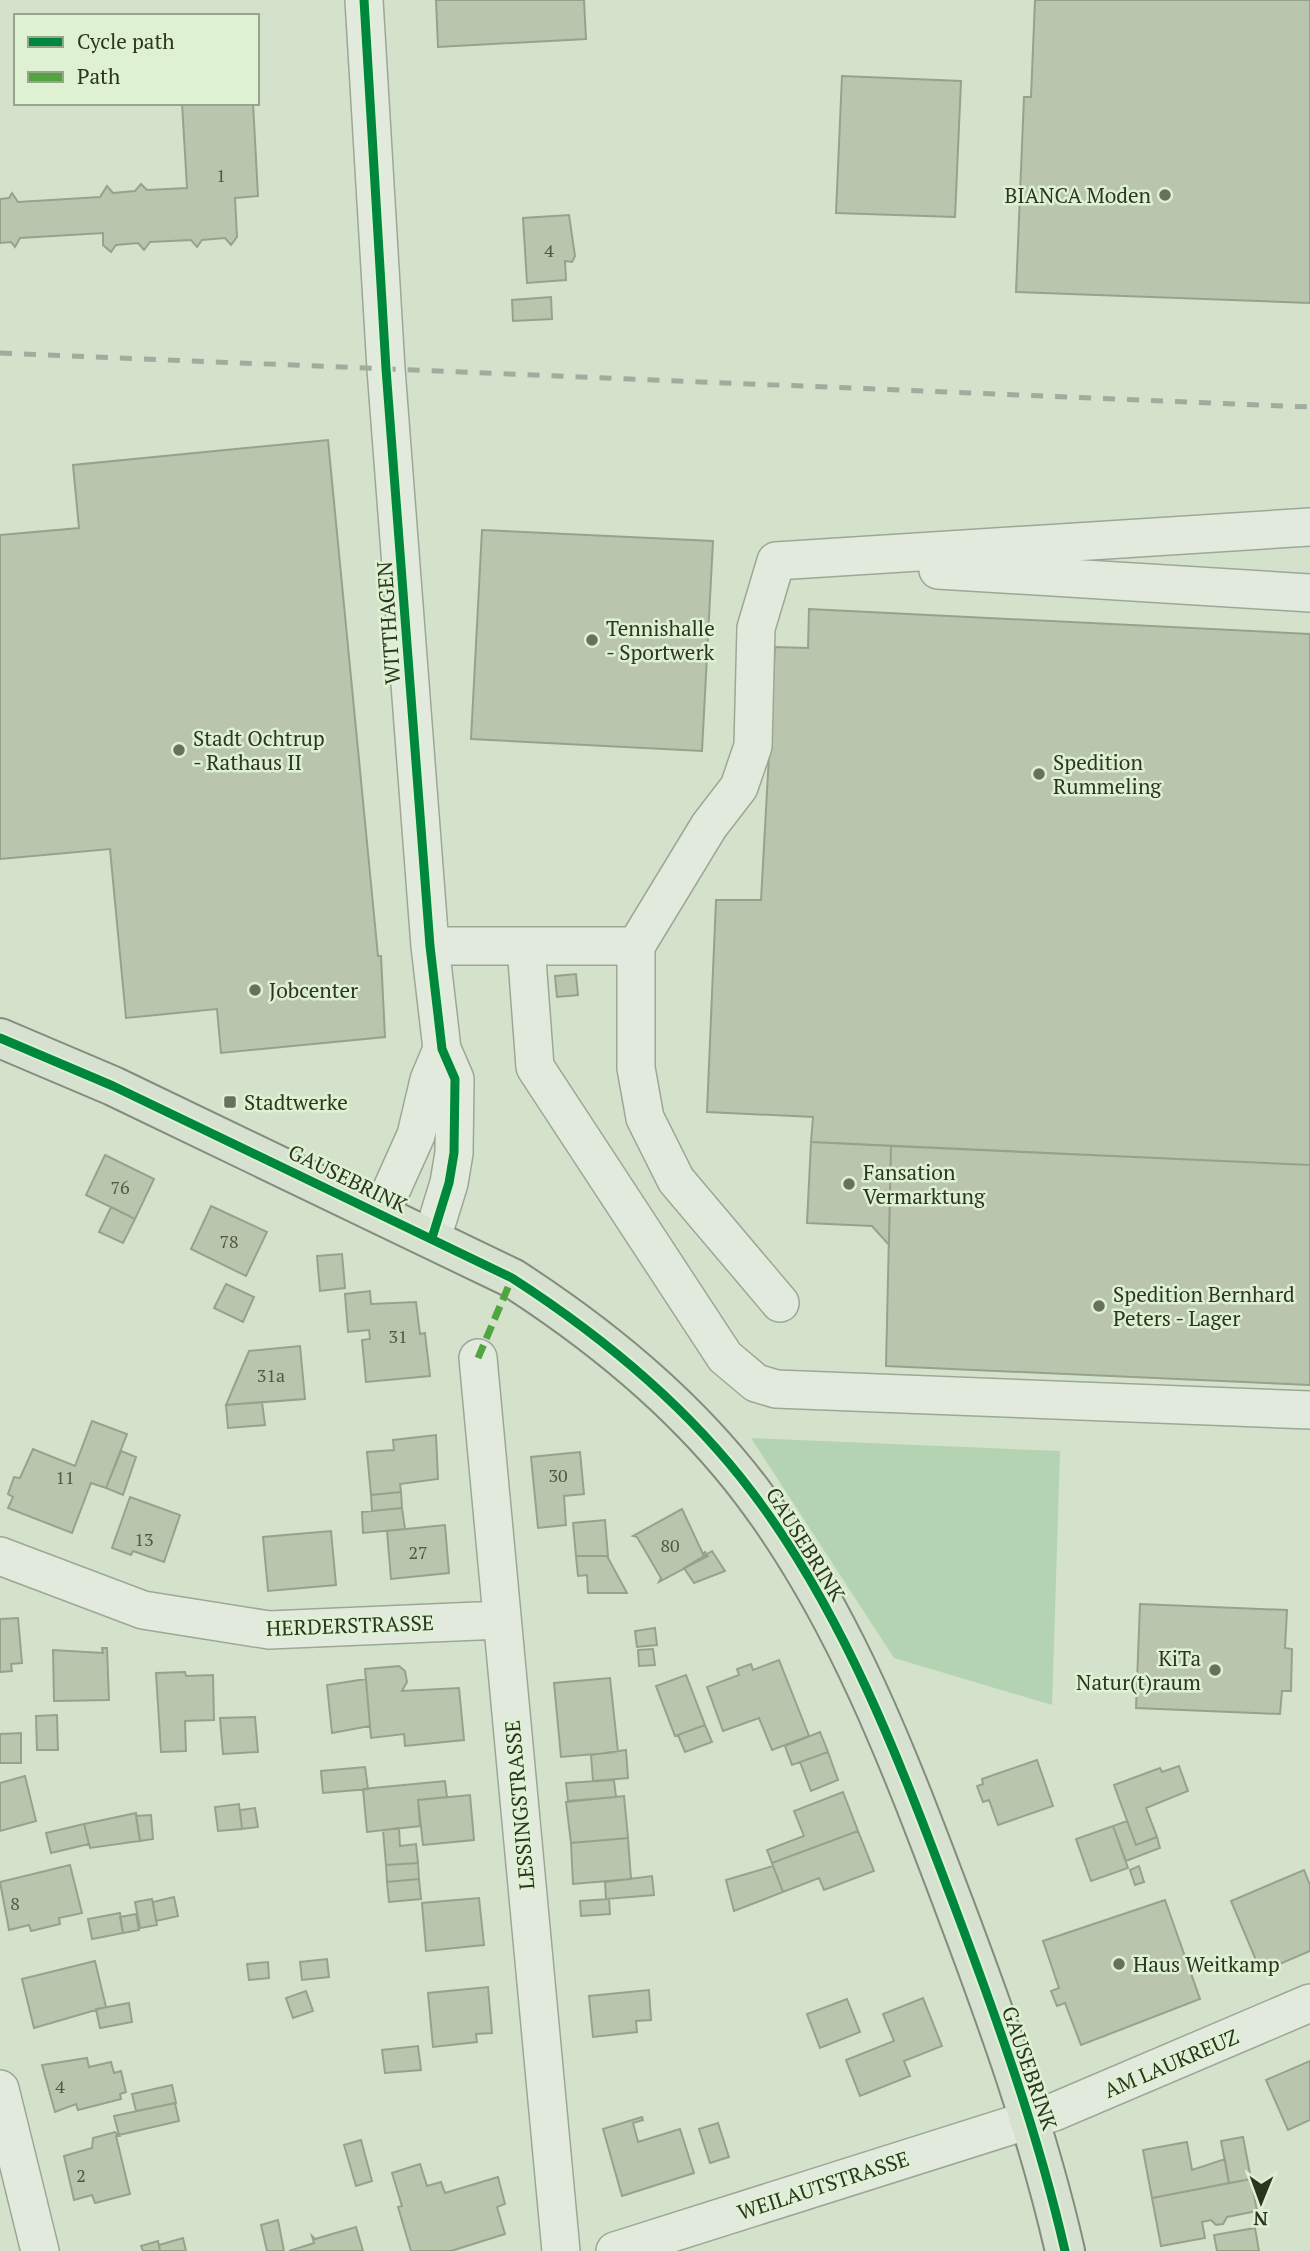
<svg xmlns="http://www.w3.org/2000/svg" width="1310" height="2251" font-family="'PT Serif',serif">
<rect width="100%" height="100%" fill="#d4e2cc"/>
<path fill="#b4d3b2" d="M 751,1438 L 1060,1451 L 1052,1705 L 894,1658 Z"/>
<path fill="#bac5ae" stroke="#98a18c" stroke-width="2" d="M 436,0 L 584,0 L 586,39 L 438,47 Z
M 1035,0 L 1310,0 L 1310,303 L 1016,292 L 1024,97 L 1031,97 Z
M 842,76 L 961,81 L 955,217 L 836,213 Z
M 182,103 L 253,103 L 258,196 L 235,198 L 237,237 L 231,245 L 225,238 L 202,240 L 197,247 L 191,240 L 150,242 L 144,250 L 138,243 L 116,245 L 111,252 L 103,245 L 103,233 L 20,238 L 15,247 L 11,242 L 0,243 L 0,199 L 9,198 L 12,193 L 18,202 L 100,197 L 107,186 L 113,193 L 135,191 L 141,184 L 147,190 L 187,188 Z
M 569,215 L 575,256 L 572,262 L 565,261 L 566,280 L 527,283 L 523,218 Z
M 551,297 L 552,319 L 513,321 L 512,300 Z
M 328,440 L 378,956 L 381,956 L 385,1037 L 221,1053 L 217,1009 L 126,1018 L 110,849 L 0,859 L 0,535 L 79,528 L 73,465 Z
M 482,530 L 713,541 L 702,751 L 471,739 Z
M 809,609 L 1310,634 L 1310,1165 L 811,1142 L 813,1117 L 707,1112 L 716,900 L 761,900 L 775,647 L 808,648 Z
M 576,974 L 578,995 L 557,997 L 555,976 Z
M 811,1142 L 891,1146 L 889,1245 L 872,1226 L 807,1223 Z
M 891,1146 L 1310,1165 L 1310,1385 L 886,1366 Z
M 105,1155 L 154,1179 L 135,1219 L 86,1195 Z
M 211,1206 L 267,1232 L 246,1276 L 191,1249 Z
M 111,1207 L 135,1219 L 123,1243 L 99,1232 Z
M 342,1254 L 345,1288 L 320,1291 L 317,1256 Z
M 226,1284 L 254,1297 L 243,1322 L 214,1308 Z
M 370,1291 L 371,1304 L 416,1302 L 420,1334 L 425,1333 L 430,1376 L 366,1382 L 362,1340 L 370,1339 L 369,1330 L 348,1332 L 345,1294 Z
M 300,1346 L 305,1399 L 226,1405 L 249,1351 Z
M 262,1402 L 265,1425 L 228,1428 L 226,1405 Z
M 92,1421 L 127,1434 L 106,1488 L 91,1483 L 72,1533 L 8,1508 L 13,1497 L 8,1494 L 14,1477 L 20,1478 L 33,1449 L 75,1466 Z
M 436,1435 L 438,1479 L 400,1484 L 401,1492 L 371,1495 L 367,1452 L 394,1450 L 393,1440 Z
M 121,1451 L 136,1457 L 123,1495 L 106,1488 Z
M 580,1452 L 584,1494 L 564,1496 L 566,1525 L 538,1528 L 531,1457 Z
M 401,1492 L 402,1508 L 372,1511 L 371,1495 Z
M 130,1497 L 180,1515 L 164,1562 L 133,1551 L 131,1555 L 112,1548 Z
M 402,1508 L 405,1529 L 363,1533 L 362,1512 Z
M 682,1509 L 703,1554 L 705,1552 L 708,1556 L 659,1582 L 661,1578 L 637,1537 L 633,1536 Z
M 605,1520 L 608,1556 L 576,1556 L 573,1523 Z
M 445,1525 L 449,1573 L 391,1579 L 387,1531 Z
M 331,1531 L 336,1585 L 268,1591 L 263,1537 Z
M 712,1551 L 725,1571 L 694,1583 L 684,1568 Z
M 576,1556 L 607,1556 L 627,1593 L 588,1593 L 587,1575 L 578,1576 Z
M 1140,1604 L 1287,1610 L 1285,1648 L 1292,1649 L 1291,1691 L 1282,1691 L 1280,1714 L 1136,1708 Z
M 18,1618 L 22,1663 L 11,1664 L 12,1671 L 0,1672 L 0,1619 Z
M 655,1628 L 657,1645 L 637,1647 L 635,1631 Z
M 102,1648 L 107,1648 L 109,1700 L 54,1701 L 53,1650 L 103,1653 Z
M 653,1649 L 655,1665 L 639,1666 L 638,1650 Z
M 779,1660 L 809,1736 L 772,1750 L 759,1718 L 723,1731 L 707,1687 L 739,1675 L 737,1669 L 751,1664 L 753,1670 Z
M 399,1666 L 405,1671 L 407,1682 L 402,1691 L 459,1688 L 464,1740 L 405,1746 L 404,1734 L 371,1738 L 365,1669 Z
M 185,1672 L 186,1676 L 213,1675 L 214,1720 L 185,1721 L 186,1751 L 161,1752 L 156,1673 Z
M 686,1675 L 705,1725 L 675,1736 L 656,1686 Z
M 610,1678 L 618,1752 L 561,1757 L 554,1683 Z
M 366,1679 L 370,1726 L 332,1733 L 327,1685 Z
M 57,1715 L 58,1750 L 37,1750 L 36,1716 Z
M 255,1717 L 258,1752 L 223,1754 L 220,1718 Z
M 705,1725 L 712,1742 L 685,1752 L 678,1735 Z
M 820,1732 L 828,1752 L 792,1765 L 785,1746 Z
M 21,1733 L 21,1763 L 0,1763 L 0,1734 Z
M 626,1750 L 628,1778 L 593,1781 L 591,1755 Z
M 828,1752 L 838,1780 L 811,1791 L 800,1762 Z
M 1037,1760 L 1053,1806 L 998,1825 L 989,1800 L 983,1802 L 977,1786 L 983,1784 L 982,1779 Z
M 1179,1766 L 1188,1791 L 1146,1808 L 1157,1837 L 1136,1845 L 1114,1785 L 1160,1768 L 1162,1772 Z
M 365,1767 L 368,1789 L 323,1793 L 321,1771 Z
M 25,1776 L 36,1821 L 0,1831 L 0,1783 Z
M 614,1780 L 616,1797 L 568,1801 L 566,1783 Z
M 445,1781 L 447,1797 L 418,1800 L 420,1826 L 367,1832 L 363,1789 Z
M 843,1792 L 858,1831 L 772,1863 L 767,1850 L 804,1836 L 794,1811 Z
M 470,1795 L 474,1840 L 423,1845 L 418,1800 Z
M 624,1796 L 628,1838 L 571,1843 L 566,1802 Z
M 239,1804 L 242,1829 L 218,1831 L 215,1807 Z
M 255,1808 L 258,1827 L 242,1829 L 240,1810 Z
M 136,1813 L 140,1841 L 90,1848 L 84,1824 Z
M 151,1815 L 153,1839 L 140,1841 L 136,1816 Z
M 1127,1821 L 1136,1845 L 1157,1837 L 1160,1848 L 1126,1861 L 1113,1826 Z
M 84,1824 L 89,1844 L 51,1853 L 46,1833 Z
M 1113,1826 L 1128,1868 L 1091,1881 L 1076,1839 Z
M 399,1828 L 400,1846 L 416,1844 L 418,1863 L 386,1865 L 383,1830 Z
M 858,1831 L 874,1871 L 824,1890 L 819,1878 L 783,1892 L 772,1863 Z
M 628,1838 L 631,1879 L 573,1884 L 571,1843 Z
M 418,1863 L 419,1879 L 387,1882 L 386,1865 Z
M 70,1865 L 82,1913 L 59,1918 L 60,1924 L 31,1931 L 29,1925 L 9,1930 L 0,1882 Z
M 773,1866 L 783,1892 L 734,1911 L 726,1880 Z
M 1139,1866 L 1144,1882 L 1135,1885 L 1130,1870 Z
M 1304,1870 L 1310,1885 L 1310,1951 L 1261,1972 L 1231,1901 Z
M 652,1876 L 654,1895 L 606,1899 L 605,1882 Z
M 419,1879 L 421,1899 L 389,1902 L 387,1882 Z
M 174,1897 L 178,1916 L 156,1921 L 153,1902 Z
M 479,1898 L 484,1945 L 426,1951 L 422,1903 Z
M 152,1899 L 157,1925 L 140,1928 L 135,1902 Z
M 609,1899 L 610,1914 L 581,1916 L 580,1901 Z
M 1165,1900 L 1200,1999 L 1081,2045 L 1065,2003 L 1057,2006 L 1051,1991 L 1059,1988 L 1043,1941 Z
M 120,1913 L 123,1933 L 92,1939 L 88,1919 Z
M 136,1914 L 139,1930 L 123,1933 L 120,1917 Z
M 327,1959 L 329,1977 L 302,1980 L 300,1962 Z
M 95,1961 L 106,2007 L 34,2028 L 22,1979 Z
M 268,1962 L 269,1978 L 249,1980 L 247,1964 Z
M 488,1987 L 492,2033 L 476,2034 L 477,2042 L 433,2047 L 428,1993 Z
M 649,1990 L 651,2020 L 636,2021 L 637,2032 L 593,2037 L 589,1996 Z
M 306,1991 L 313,2011 L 293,2018 L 286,1998 Z
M 923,1998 L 942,2046 L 904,2061 L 910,2076 L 860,2096 L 846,2060 L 894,2041 L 883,2014 Z
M 847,1999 L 860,2032 L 820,2048 L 807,2014 Z
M 129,2003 L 132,2022 L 100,2028 L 96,2009 Z
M 418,2046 L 421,2070 L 385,2073 L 382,2050 Z
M 87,2058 L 89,2067 L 111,2062 L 114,2073 L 121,2071 L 126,2092 L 120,2094 L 121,2099 L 78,2110 L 76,2104 L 55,2112 L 42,2065 Z
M 1310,2061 L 1310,2120 L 1288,2130 L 1266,2080 Z
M 172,2085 L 176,2103 L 136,2111 L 132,2094 Z
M 175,2103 L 179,2121 L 119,2135 L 114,2116 Z
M 642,2117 L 643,2120 L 633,2123 L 638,2142 L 680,2129 L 694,2173 L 622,2196 L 603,2129 Z
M 718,2123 L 729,2157 L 710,2163 L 699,2129 Z
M 115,2132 L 119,2136 L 116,2136 L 130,2194 L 95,2203 L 92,2195 L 74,2200 L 64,2156 L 92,2148 L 93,2138 Z
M 1243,2137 L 1251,2179 L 1229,2183 L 1221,2141 Z
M 361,2140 L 372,2181 L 356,2186 L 344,2145 Z
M 1187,2142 L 1192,2170 L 1225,2159 L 1229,2183 L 1152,2198 L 1143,2150 Z
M 420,2164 L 427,2186 L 441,2182 L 445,2193 L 498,2177 L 505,2204 L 497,2207 L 505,2234 L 451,2251 L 411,2251 L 398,2207 L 402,2206 L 392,2173 Z
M 1251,2179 L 1257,2211 L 1227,2217 L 1223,2224 L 1216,2225 L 1211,2220 L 1202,2222 L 1205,2238 L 1161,2246 L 1152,2198 Z
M 278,2220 L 284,2251 L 267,2251 L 261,2225 Z
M 356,2227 L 363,2251 L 289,2251 L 314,2243 L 312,2236 L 315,2239 Z
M 1255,2228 L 1259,2251 L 1217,2251 L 1214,2235 Z
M 183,2238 L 186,2251 L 160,2251 L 159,2245 Z
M 158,2241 L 160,2251 L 143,2251 L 141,2246 Z"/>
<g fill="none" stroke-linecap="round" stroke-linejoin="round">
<defs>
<path id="minor" d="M 364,0 L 386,369 L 430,946 L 442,1049 L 455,1079 L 454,1153 L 449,1183 L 432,1238
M 776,561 L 756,628 L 753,746 L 739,787 L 709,826 L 636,946 L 636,1068 L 645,1118 L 676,1180 L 780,1303
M 776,561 L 1310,527
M 938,570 L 1310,593
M 430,946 L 636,946
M 526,946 L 535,1067 L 725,1357 L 756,1383 L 776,1389 L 1310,1410
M 381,1213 L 416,1135 L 429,1080 L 442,1049
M 478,1358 L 561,2251
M 0,1556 L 143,1610 L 269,1630 L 501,1620
M 0,2089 L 40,2251
M 615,2251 L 1054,2112 L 1310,2003"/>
<path id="major" d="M 0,1038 L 113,1086 L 512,1278 C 602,1336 687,1406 752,1492 C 845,1615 900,1762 954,1905 C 997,2019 1038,2133 1065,2251"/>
</defs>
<use href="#minor" stroke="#9da796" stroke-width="40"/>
<use href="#major" stroke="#848c7c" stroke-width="42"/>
<use href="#minor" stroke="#e2eade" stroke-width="37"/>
<use href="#major" stroke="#d7e1d0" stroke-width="38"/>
<path stroke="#a3aa9e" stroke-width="5" stroke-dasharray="12 12" stroke-linecap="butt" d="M 0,353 L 1310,407"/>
<path stroke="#51a541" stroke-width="7" stroke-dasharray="14 7" stroke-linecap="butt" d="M 478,1358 L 512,1278"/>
<defs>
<path id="cycleway" d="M 364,0 L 386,369 L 430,946 L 442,1049 L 455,1079 L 454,1153 L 449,1183 L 432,1238
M 0,1038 L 113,1086 L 512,1278 C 602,1336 687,1406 752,1492 C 845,1615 900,1762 954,1905 C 997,2019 1038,2133 1065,2251"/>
</defs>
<use href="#cycleway" stroke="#def2d3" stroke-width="13"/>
<use href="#cycleway" stroke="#00873e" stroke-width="9"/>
</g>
<g fill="#67725c" stroke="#def2d3" stroke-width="2.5">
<circle cx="1165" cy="195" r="7"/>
<circle cx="592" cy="640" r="7"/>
<circle cx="179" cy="750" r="7"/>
<circle cx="1039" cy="774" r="7"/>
<circle cx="255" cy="990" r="7"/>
<rect x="223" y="1095" width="14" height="14" rx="3.5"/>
<circle cx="849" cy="1184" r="7"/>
<circle cx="1099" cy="1306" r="7"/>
<circle cx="1215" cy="1670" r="7"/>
<circle cx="1119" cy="1964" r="7"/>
</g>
<g text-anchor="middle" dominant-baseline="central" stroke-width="5" stroke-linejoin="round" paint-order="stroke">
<g font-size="18" fill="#505943">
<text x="221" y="175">1</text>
<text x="549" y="250">4</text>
<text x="120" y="1187">76</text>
<text x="229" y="1241">78</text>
<text x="398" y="1336">31</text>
<text x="271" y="1375">31a</text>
<text x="558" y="1475">30</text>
<text x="65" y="1477">11</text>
<text x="144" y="1539">13</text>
<text x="670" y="1545">80</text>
<text x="418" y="1552">27</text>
<text x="15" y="1903">8</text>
<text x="60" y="2086">4</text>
<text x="81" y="2175">2</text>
</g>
<g font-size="21" fill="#2c351f" stroke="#def2d3" text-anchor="start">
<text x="1151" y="195" text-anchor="end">BIANCA Moden</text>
<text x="606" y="628">Tennishalle<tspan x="606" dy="24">- Sportwerk</tspan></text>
<text x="193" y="738">Stadt Ochtrup<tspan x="193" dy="24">- Rathaus II</tspan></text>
<text x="1053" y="762">Spedition<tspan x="1053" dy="24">Rummeling</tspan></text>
<text x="269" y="990">Jobcenter</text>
<text x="244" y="1102">Stadtwerke</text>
<text x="863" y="1172">Fansation<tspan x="863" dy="24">Vermarktung</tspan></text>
<text x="1113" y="1294">Spedition Bernhard<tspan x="1113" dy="24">Peters - Lager</tspan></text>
<text x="1201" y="1658" text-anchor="end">KiTa<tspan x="1201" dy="24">Natur(t)raum</tspan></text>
<text x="1133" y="1964">Haus Weitkamp</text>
</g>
<g font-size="21" fill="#2c351f" stroke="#def2d3">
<text transform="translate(388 623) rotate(-94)">WITTHAGEN</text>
<text transform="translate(348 1178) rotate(26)">GAUSEBRINK</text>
<text transform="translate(806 1544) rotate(58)">GAUSEBRINK</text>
<text transform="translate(350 1625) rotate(-2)">HERDERSTRASSE</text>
<text transform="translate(519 1805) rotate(-95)">LESSINGSTRASSE</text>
<text transform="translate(1171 2063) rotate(-23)">AM LAUKREUZ</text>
<text transform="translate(1030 2068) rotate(71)">GAUSEBRINK</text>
<text transform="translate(823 2185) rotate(-18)">WEILAUTSTRASSE</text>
</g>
</g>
<rect x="14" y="14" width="245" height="91" fill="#def2d3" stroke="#97a68b" stroke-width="2"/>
<rect x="28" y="37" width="35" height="10" fill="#00873e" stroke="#97a68b" stroke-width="2"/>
<text x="77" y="49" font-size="21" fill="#2c351f">Cycle path</text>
<rect x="28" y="72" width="35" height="10" fill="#51a541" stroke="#97a68b" stroke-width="2"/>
<text x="77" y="84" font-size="21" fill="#2c351f">Path</text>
<g transform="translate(1261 2202) rotate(181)" stroke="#def2d3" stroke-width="5" paint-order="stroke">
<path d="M0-5L12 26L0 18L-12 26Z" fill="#2c351f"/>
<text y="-10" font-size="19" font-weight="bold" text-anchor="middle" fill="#2c351f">N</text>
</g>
</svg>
